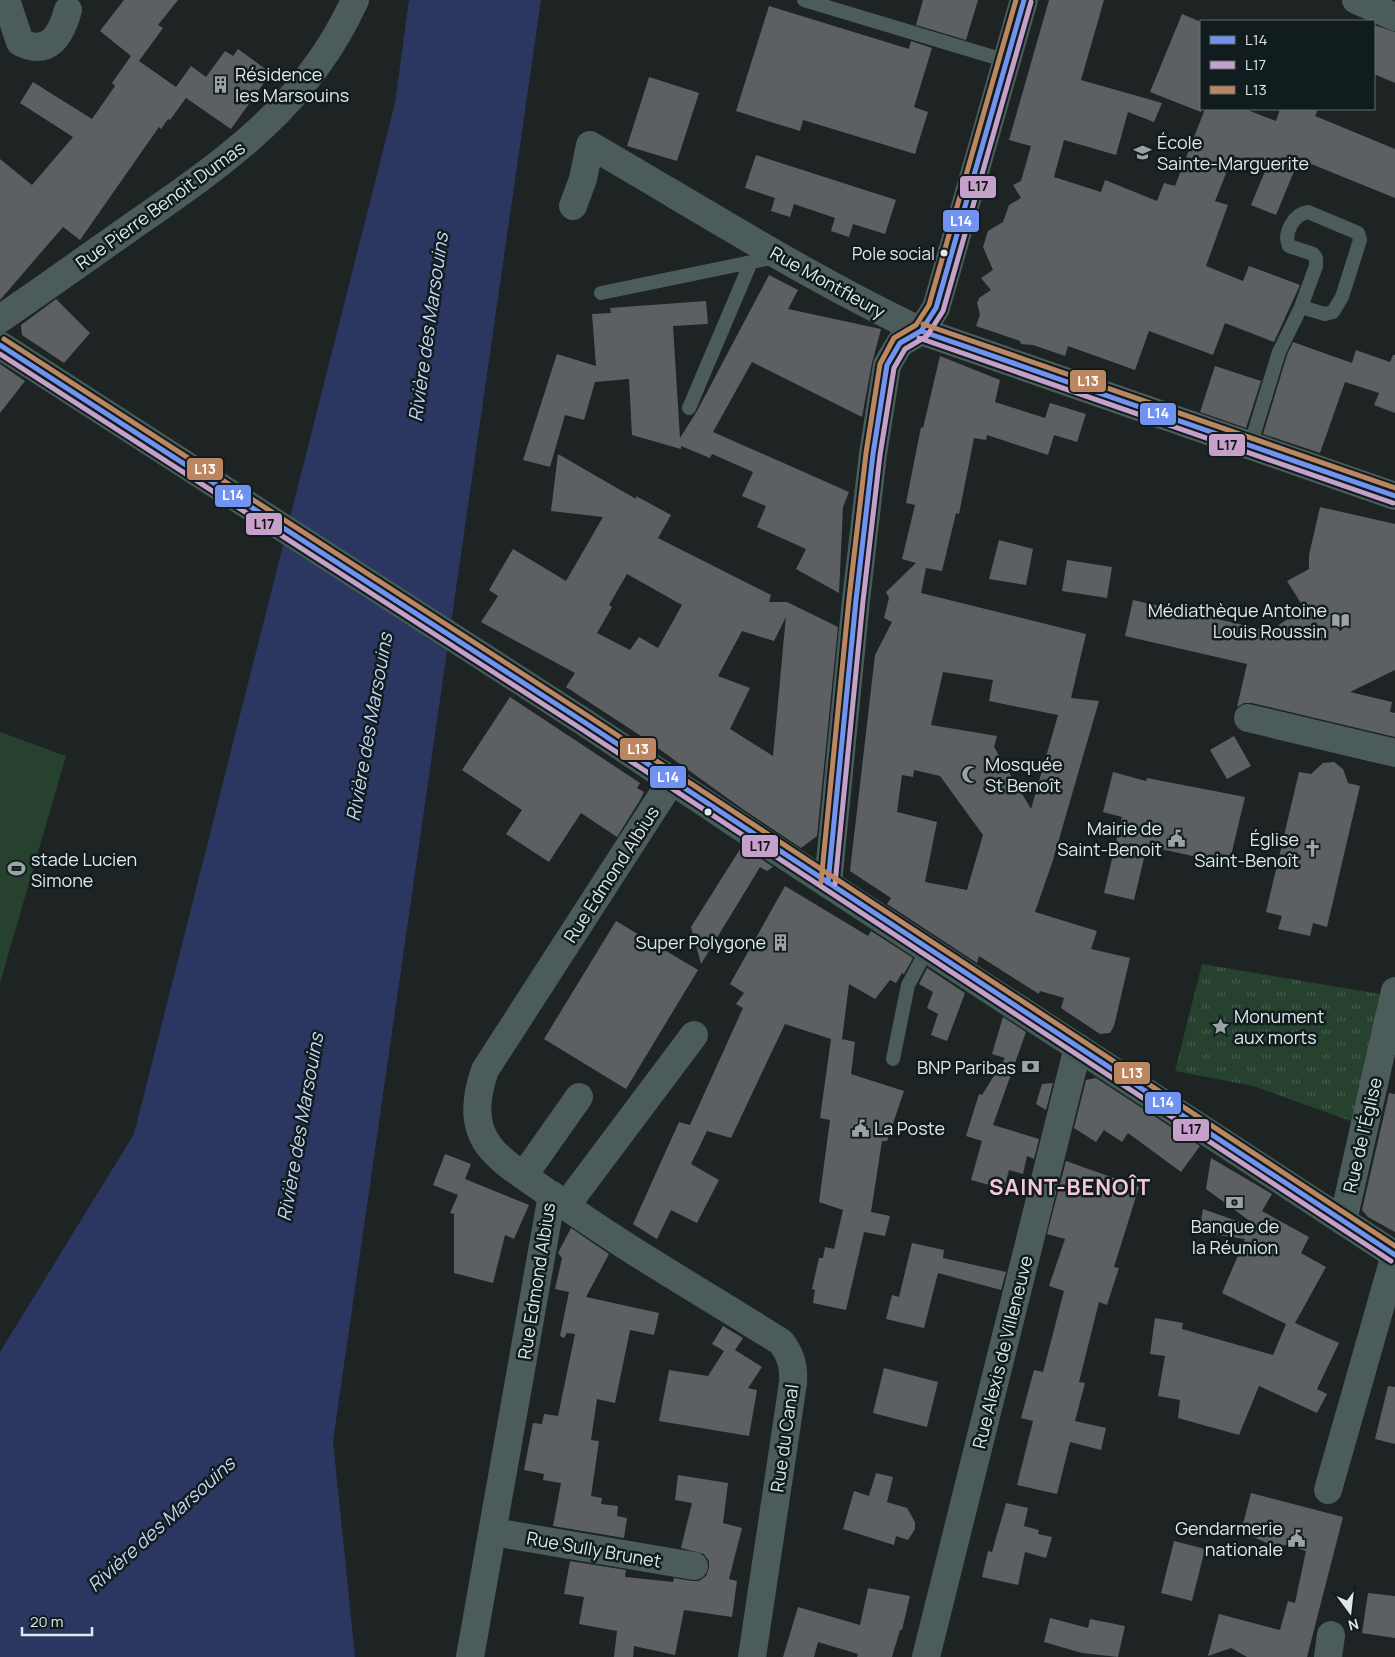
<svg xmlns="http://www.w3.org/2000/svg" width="1395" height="1657" font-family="Manrope,sans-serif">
<defs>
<pattern id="park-tufts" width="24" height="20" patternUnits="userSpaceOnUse" patternTransform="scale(1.25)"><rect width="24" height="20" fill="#26412e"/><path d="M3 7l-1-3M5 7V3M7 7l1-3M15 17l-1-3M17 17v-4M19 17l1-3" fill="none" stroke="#455c4c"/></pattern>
</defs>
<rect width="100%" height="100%" fill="#1e2424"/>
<path fill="url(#park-tufts)" d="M 1202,964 L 1380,994 L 1353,1122 L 1253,1086 L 1175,1071 Z"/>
<path fill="#26412e" d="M 0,732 L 66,756 L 0,983 Z"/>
<path fill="#2b3661" d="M 409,0 L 541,0 L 333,1441 L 355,1657 L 0,1657 L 0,1352 L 134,1134 L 395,103 Z"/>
<path fill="#5c6062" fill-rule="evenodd" d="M 124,0 L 178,0 L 158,25 L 163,28 L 139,61 L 176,87 L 191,66 L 206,77 L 225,51 L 233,56 L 238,49 L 271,73 L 231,129 L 186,98 L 170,120 L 168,119 L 161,129 L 159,127 L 80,240 L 63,227 L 0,300 L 0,159 L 32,185 L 73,137 L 20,103 L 33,82 L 92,119 L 115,86 L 112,83 L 131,56 L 100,31 Z
M 923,0 L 978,0 L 966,40 L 916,25 Z
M 1049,0 L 1104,0 L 1081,80 L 1162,103 L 1154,122 L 1128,112 L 1116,155 L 1064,140 L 1054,177 L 1101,192 L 1105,180 L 1157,201 L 1164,183 L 1175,186 L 1205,109 L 1245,109 L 1276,121 L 1280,109 L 1318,109 L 1315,116 L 1395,149 L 1395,198 L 1299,159 L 1276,215 L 1251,205 L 1266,169 L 1233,156 L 1215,201 L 1228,205 L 1206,266 L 1243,281 L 1249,266 L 1300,285 L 1274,342 L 1225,323 L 1213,355 L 1149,331 L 1135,370 L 1068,346 L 1065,356 L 1033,345 L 1021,344 L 1020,341 L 976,326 L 980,315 L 977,303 L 979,298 L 991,290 L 981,278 L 993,270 L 983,247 L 988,231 L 1003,222 L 1009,205 L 1021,198 L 1013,185 L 1021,181 L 1031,146 L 1009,140 Z
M 769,6 L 909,49 L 911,41 L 932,48 L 914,107 L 928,112 L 915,154 L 803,120 L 800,131 L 736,111 Z
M 1182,14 L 1201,22 L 1201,112 L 1150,92 Z
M 1374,25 L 1395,32 L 1395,83 L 1374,74 Z
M 649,77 L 699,93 L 677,161 L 627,146 Z
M 756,155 L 896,200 L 885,234 L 853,224 L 849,237 L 831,231 L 835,218 L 794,204 L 790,217 L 771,211 L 775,198 L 745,188 Z
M 769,275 L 798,290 L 788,309 L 881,329 L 872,363 L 862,417 L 752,362 L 713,432 L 849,492 L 843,507 L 839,593 L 796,569 L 806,549 L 757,527 L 766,506 L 742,496 L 753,472 L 712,454 L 710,458 L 681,446 L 681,449 L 632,435 L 629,379 L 595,382 L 584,420 L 565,415 L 550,467 L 523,460 L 557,354 L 596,366 L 592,314 L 611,313 L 610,308 L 706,301 L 708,324 L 673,326 L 680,438 L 697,411 Z
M 56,299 L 90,333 L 64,363 L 22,335 L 21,325 Z
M 1293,342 L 1352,363 L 1356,350 L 1390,362 L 1393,355 L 1395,355 L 1395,413 L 1374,405 L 1379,393 L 1345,382 L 1320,453 L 1263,434 L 1287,355 Z
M 940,356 L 1000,380 L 995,402 L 1045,418 L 1050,403 L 1086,414 L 1077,442 L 1054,435 L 1048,455 L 987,435 L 986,440 L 974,438 L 959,514 L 956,513 L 942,571 L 926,568 L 921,593 L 1086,634 L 1071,698 L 1099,701 L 1053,860 L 1035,912 L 1097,931 L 1091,949 L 1130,958 L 1114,1026 L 1110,1033 L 1100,1034 L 1061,1008 L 1064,998 L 1040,991 L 1039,994 L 979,956 L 977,963 L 887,904 L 891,898 L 850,871 L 875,655 L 892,622 L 884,618 L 889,598 L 886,592 L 916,563 L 902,559 L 915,505 L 906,503 L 921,427 L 923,428 ZM 943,672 L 993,680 L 989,701 L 1058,715 L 1031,809 L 994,747 L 997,736 L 931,725 ZM 914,770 L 940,776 L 983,835 L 967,890 L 925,882 L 937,822 L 897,812 L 902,775 L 913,777 Z
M 0,364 L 25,381 L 0,413 Z
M 1215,366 L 1261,381 L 1246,428 L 1200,412 Z
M 558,454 L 636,499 L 636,496 L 671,515 L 658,538 L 771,595 L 769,602 L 787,602 L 838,627 L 817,836 L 801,848 L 744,810 L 641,736 L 566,687 L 575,673 L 481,622 L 498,596 L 489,590 L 513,549 L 566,581 L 603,517 L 551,511 ZM 627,574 L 682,605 L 658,648 L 639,637 L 630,650 L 597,633 L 612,607 L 609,605 ZM 786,617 L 784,637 L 773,756 L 730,729 L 750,688 L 718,676 L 742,631 L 774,641 Z
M 1320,507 L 1395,524 L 1395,670 L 1350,692 L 1392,702 L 1390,712 L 1395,713 L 1395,737 L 1252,703 L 1244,703 L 1237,707 L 1247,664 L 1125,636 L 1133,600 L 1270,631 L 1304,608 L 1287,581 L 1309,569 L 1309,555 Z
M 999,540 L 1033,549 L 1026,585 L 989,579 Z
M 1067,560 L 1112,567 L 1107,598 L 1062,591 Z
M 510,697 L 640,783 L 637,788 L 644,792 L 640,800 L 617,837 L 581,813 L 549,862 L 506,834 L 522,810 L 462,770 Z
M 1234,736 L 1251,766 L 1227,779 L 1210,750 Z
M 1334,762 L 1343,769 L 1348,783 L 1360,786 L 1327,927 L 1313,923 L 1310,936 L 1278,929 L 1282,916 L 1266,912 L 1299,772 L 1311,774 L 1323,763 Z
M 1113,772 L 1146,781 L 1147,778 L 1245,797 L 1229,864 L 1147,846 L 1134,900 L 1104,893 L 1122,817 L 1103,812 Z
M 742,846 L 773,867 L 767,871 L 760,867 L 701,964 L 691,927 Z
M 785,886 L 868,936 L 871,931 L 913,958 L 904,974 L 902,973 L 896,983 L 890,980 L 875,999 L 849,984 L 842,1039 L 855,1042 L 851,1074 L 904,1091 L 887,1141 L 882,1141 L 871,1212 L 890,1216 L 885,1236 L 864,1232 L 846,1310 L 813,1303 L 815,1290 L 812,1289 L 819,1258 L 823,1258 L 825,1247 L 834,1249 L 843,1210 L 819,1202 L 830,1120 L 820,1118 L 831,1039 L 785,1024 L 731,1138 L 707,1131 L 691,1164 L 719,1180 L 697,1223 L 671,1210 L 657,1239 L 633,1224 L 679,1122 L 690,1125 L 743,1008 L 736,1004 L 744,993 L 730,984 Z
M 616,921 L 698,970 L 626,1089 L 544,1039 Z
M 927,968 L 965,993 L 947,1041 L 931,1035 L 938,1014 L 927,1008 L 933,992 L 919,984 Z
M 1003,1017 L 1026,1032 L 993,1125 L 1039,1139 L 1034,1159 L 1027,1156 L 1023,1174 L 1009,1170 L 1004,1189 L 971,1180 L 982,1141 L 966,1136 L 979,1094 L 982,1095 L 1005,1058 L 992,1054 Z
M 1096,1078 L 1200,1146 L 1181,1172 L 1128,1133 L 1122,1142 L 1104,1130 L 1096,1142 L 1074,1128 L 1086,1080 Z
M 1053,1083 L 1046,1110 L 1036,1104 L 1042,1084 Z
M 1389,1093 L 1395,1094 L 1395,1232 L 1368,1217 L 1362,1210 Z
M 445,1154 L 471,1164 L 465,1179 L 529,1205 L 514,1239 L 505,1235 L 493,1283 L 454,1273 L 454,1214 L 450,1213 L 458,1195 L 433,1185 Z
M 1211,1158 L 1272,1194 L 1262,1211 L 1309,1237 L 1301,1253 L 1326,1267 L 1295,1323 L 1339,1343 L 1317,1389 L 1327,1394 L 1317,1413 L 1259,1386 L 1239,1435 L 1178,1418 L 1180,1400 L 1158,1396 L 1165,1356 L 1150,1354 L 1155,1318 L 1183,1323 L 1182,1329 L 1273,1355 L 1286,1324 L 1222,1293 L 1245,1239 L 1199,1232 L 1203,1209 L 1262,1230 L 1206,1189 Z
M 1066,1161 L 1139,1187 L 1114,1267 L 1119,1268 L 1107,1305 L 1099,1302 L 1079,1382 L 1085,1383 L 1075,1421 L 1106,1428 L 1101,1450 L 1070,1442 L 1057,1494 L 1017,1485 L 1033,1421 L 1021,1418 L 1034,1370 L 1043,1372 L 1064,1291 L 1049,1286 L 1065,1239 L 1047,1234 Z
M 571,1228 L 609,1254 L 586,1297 L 659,1313 L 654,1335 L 630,1330 L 615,1403 L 597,1399 L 591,1440 L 599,1441 L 591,1496 L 602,1498 L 601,1504 L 618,1506 L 617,1516 L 627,1518 L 624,1538 L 553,1526 L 561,1483 L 543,1480 L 544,1474 L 524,1470 L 533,1423 L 542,1424 L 544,1414 L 558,1416 L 575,1334 L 567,1333 L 564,1338 L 560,1336 L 569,1292 L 555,1289 L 562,1258 L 558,1253 Z
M 912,1243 L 944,1250 L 943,1258 L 1006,1272 L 1001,1290 L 938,1273 L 924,1328 L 886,1319 L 892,1295 L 899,1297 Z
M 723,1326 L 743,1338 L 735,1350 L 762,1367 L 748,1388 L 757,1390 L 749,1436 L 659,1421 L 669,1370 L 708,1376 L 724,1351 L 712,1344 Z
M 884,1368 L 938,1382 L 927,1427 L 873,1413 Z
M 1388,1386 L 1395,1387 L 1395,1444 L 1375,1439 Z
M 876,1473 L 893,1477 L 887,1502 L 907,1508 L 915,1522 L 915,1529 L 908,1540 L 896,1536 L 894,1545 L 843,1529 L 854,1491 L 869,1496 Z
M 678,1475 L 728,1483 L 723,1523 L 742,1528 L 729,1579 L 737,1581 L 732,1617 L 684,1610 L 675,1655 L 634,1646 L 633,1657 L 614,1657 L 617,1631 L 579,1624 L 584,1597 L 564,1594 L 570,1561 L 626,1570 L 625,1577 L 673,1582 L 674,1578 L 692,1581 L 699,1581 L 706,1576 L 709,1568 L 709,1561 L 704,1554 L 681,1548 L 692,1503 L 675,1500 Z
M 1251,1493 L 1343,1517 L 1307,1657 L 1247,1657 L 1231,1648 L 1208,1656 L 1219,1614 L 1280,1630 L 1288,1601 L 1295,1603 L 1306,1551 L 1286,1545 L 1274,1546 L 1251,1536 L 1253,1526 L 1243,1524 Z
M 1006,1503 L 1028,1508 L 1024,1526 L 1039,1530 L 1038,1534 L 1052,1537 L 1046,1558 L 1025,1552 L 1018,1585 L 982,1577 L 988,1551 L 992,1552 Z
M 1174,1541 L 1205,1549 L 1192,1601 L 1161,1593 Z
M 868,1588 L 910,1596 L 902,1630 L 900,1630 L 892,1657 L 857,1657 L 858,1654 L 818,1642 L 814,1657 L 783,1657 L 798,1607 L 860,1625 Z
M 1368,1593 L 1395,1596 L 1395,1638 L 1362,1633 Z
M 1050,1618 L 1088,1628 L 1090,1619 L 1125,1626 L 1118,1657 L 1082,1653 L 1044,1642 Z"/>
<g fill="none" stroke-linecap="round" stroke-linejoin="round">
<path stroke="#4b5c5a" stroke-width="14" d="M 804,0 L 1007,61
M 601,293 L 776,257
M 689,408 L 751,262
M 1250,446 L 1279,352 L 1301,307 L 1316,266 L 1316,258 L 1313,254 L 1289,246 C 1283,233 1294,214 1308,212 L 1358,233 L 1360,240 L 1342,297 L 1333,312 L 1325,314 L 1301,307
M 893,1059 L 908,985 L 928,948"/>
<path stroke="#4b5c5a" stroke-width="28" d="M 6,0 L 20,42 C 49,57 61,35 68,10
M 1356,0 L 1395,17
M 573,206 L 583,179 L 590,145 C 699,208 807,277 921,331 L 1395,496
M 0,319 C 45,288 90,256 134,225 C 226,161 307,106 355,0
M 1248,718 L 1395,753
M 672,780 L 485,1070 C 476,1096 472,1123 489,1146 C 503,1164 526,1177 545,1191 C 620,1246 702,1292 781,1342 C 791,1355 794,1366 793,1383 L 752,1657
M 828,883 L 856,600 L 873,454 L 887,365 L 900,343 L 921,331 L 936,308 L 1024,0
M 524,1175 L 579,1097
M 565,1207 L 694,1035
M 1343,1221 L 1395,991
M 1328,1490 L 1395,1255
M 493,1532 L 694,1566
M 470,1657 L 552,1195
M 926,1657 L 1078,1047
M 1328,1657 L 1331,1635"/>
<path stroke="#445b58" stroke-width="28" d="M 0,345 L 584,722 L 753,835 L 1395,1255"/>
<defs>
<path id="bus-1" d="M 921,331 L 1395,496
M 0,345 L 584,722 L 1395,1255
M 828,883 L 856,600 L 873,454 L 887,365 L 900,343 L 921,331 L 936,308 L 1024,0"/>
<path id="bus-2" d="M 919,338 L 1393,503
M 0,354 L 580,728 L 1391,1261
M 835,884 L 863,601 L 880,455 L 894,368 L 905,349 L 927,336 L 943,311 L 1031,2"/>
<path id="bus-3" d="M 923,324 L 1395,488
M 4,339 L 588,716 L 1395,1246
M 821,882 L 849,599 L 866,453 L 880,364 L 894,338 L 916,325 L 929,305 L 1016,0"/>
</defs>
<use href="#bus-1" stroke="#111c1f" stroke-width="9"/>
<use href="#bus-2" stroke="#111c1f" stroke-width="9"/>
<use href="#bus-3" stroke="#111c1f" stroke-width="9"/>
<use href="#bus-1" stroke="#7292f0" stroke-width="5"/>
<use href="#bus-2" stroke="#c5a0ca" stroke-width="5"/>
<use href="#bus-3" stroke="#bb8660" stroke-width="5"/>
</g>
<defs>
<symbol id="building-bare" viewBox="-9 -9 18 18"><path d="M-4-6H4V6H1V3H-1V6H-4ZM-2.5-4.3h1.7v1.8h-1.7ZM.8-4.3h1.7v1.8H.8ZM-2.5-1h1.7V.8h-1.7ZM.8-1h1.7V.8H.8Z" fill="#9ca3a4" stroke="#111c1f" stroke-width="2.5" paint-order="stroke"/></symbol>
<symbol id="school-bare" viewBox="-9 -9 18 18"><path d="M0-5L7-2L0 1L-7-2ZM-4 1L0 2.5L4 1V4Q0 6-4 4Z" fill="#9ca3a4" stroke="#111c1f" stroke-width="2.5" paint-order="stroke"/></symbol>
<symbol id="library-bare" viewBox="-9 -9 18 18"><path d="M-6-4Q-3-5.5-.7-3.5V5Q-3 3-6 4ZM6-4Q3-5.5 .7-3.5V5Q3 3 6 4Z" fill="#9ca3a4" stroke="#111c1f" stroke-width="2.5" paint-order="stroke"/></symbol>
<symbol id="mosque-bare" viewBox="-9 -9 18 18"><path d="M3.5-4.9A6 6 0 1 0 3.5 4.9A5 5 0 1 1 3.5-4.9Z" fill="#9ca3a4" stroke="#111c1f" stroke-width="2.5" paint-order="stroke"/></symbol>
<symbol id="civic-bare" viewBox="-9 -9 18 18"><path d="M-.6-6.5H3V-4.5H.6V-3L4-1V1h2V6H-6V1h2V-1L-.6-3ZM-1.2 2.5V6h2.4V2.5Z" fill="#9ca3a4" stroke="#111c1f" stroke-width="2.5" paint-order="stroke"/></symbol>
<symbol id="church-bare" viewBox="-9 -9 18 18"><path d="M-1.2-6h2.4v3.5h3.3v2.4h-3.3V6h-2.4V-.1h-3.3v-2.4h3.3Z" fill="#9ca3a4" stroke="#111c1f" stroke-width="2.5" paint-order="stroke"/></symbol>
<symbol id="stadium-bare" viewBox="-9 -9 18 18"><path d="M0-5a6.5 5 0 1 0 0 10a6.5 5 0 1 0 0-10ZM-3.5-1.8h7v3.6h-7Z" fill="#9ca3a4" stroke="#111c1f" stroke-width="2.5" paint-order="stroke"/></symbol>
<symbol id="sight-bare" viewBox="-9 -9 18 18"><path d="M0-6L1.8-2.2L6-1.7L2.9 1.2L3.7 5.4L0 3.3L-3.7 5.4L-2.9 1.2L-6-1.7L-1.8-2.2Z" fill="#9ca3a4" stroke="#111c1f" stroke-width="2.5" paint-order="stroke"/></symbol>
<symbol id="bank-bare" viewBox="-9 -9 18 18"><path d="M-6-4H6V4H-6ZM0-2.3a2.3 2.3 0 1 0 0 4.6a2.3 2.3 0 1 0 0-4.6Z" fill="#9ca3a4" stroke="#111c1f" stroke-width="2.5" paint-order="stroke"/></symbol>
</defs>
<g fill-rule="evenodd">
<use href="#building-bare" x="208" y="72" width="25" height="25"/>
<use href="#school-bare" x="1130" y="140" width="25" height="25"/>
<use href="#library-bare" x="1328" y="608" width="25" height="25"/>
<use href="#mosque-bare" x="958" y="762" width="25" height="25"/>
<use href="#civic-bare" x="1164" y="826" width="25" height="25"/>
<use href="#church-bare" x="1300" y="836" width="25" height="25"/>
<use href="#stadium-bare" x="4" y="856" width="25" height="25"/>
<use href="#building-bare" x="768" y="930" width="25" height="25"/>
<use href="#sight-bare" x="1208" y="1014" width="25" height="25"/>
<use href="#bank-bare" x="1018" y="1054" width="25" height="25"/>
<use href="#civic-bare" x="848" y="1116" width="25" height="25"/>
<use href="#bank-bare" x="1222" y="1190" width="25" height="25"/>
<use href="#civic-bare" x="1284" y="1526" width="25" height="25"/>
</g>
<g fill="#e0e7e9" stroke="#111c1f" stroke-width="2">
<circle cx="944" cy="253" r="4.5"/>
<circle cx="708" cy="812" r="4.5"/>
</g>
<g text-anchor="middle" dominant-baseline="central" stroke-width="5" stroke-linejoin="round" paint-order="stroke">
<g font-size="17" fill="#e0e7e9" stroke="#111c1f" text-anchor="end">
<text x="935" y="253">Pole social</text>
</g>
<g font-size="18" fill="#e0e7e9" stroke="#111c1f" text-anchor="start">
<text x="235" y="74">Résidence<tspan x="235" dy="21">les Marsouins</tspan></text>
<text x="1157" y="142">École<tspan x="1157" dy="21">Sainte-Marguerite</tspan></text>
<text x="1327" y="610" text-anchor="end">Médiathèque Antoine<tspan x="1327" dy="21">Louis Roussin</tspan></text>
<text x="985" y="764">Mosquée<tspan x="985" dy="21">St Benoît</tspan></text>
<text x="1162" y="828" text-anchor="end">Mairie de<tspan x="1162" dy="21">Saint-Benoit</tspan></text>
<text x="1299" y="839" text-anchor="end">Église<tspan x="1299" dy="21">Saint-Benoît</tspan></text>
<text x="31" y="859">stade Lucien<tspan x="31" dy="21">Simone</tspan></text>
<text x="766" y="942" text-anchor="end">Super Polygone</text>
<text x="1234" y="1016">Monument<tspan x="1234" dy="21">aux morts</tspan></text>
<text x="1016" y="1067" text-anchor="end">BNP Paribas</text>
<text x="874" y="1128">La Poste</text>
<text x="1235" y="1226" text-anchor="middle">Banque de<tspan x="1235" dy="21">la Réunion</tspan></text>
<text x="1283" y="1528" text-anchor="end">Gendarmerie<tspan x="1283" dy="21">nationale</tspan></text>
</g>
<g font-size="18" fill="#e0e7e9" stroke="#111c1f">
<text transform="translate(160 205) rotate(-36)">Rue Pierre Benoit Dumas</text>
<text transform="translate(828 282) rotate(29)">Rue Montfleury</text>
<text transform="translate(611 874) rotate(-57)">Rue Edmond Albius</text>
<text transform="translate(1362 1135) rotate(-77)">Rue de l'Église</text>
<text transform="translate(536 1281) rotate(-81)">Rue Edmond Albius</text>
<text transform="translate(1002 1352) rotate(-76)">Rue Alexis de Villeneuve</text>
<text transform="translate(784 1438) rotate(-82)">Rue du Canal</text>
<text transform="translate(594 1549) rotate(10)">Rue Sully Brunet</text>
</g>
<g font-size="19" font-style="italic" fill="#c9d4f3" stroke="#111c1f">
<text transform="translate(428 327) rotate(-82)">Rivière des Marsouins</text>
<text transform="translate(369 727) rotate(-80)">Rivière des Marsouins</text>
<text transform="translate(300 1127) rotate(-80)">Rivière des Marsouins</text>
<text transform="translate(161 1524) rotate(-42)">Rivière des Marsouins</text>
</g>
<g font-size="22" font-weight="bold" letter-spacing="1" fill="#f8c6d4" stroke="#111c1f">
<text x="1070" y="1187">SAINT-BENOÎT</text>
</g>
</g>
<g stroke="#111c1f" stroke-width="2">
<rect x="959" y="175" width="38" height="24" rx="5" fill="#c5a0ca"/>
<rect x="942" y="209" width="38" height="24" rx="5" fill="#7292f0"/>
<rect x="1069" y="369" width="38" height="24" rx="5" fill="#bb8660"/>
<rect x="1139" y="402" width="38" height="24" rx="5" fill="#7292f0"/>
<rect x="1208" y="433" width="38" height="24" rx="5" fill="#c5a0ca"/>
<rect x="186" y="457" width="38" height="24" rx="5" fill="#bb8660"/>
<rect x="214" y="484" width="38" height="24" rx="5" fill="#7292f0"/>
<rect x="245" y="512" width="38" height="24" rx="5" fill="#c5a0ca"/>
<rect x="619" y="737" width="38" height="24" rx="5" fill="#bb8660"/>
<rect x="649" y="765" width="38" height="24" rx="5" fill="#7292f0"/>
<rect x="741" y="834" width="38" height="24" rx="5" fill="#c5a0ca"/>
<rect x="1113" y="1061" width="38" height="24" rx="5" fill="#bb8660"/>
<rect x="1144" y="1091" width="38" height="24" rx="5" fill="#7292f0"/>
<rect x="1172" y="1118" width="38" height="24" rx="5" fill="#c5a0ca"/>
</g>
<g font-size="14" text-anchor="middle" font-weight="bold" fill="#fff">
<text x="961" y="226">L14</text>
<text x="1088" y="386">L13</text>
<text x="1158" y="418">L14</text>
<text x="205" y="474">L13</text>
<text x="233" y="500">L14</text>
<text x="638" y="754">L13</text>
<text x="668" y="782">L14</text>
<text x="1132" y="1078">L13</text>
<text x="1163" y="1107">L14</text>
</g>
<g font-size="14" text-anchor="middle" font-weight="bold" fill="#111">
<text x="978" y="191">L17</text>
<text x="1227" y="450">L17</text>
<text x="264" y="529">L17</text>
<text x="760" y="851">L17</text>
<text x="1191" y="1134">L17</text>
</g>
<rect x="1200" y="20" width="175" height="90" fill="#111c1f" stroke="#646d70"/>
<rect x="1210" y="36" width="25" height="8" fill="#7292f0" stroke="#646d70"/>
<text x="1245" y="45" font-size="15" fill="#e0e7e9">L14</text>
<rect x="1210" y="61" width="25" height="8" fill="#c5a0ca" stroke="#646d70"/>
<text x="1245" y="70" font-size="15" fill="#e0e7e9">L17</text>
<rect x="1210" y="86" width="25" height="8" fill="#bb8660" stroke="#646d70"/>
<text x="1245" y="95" font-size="15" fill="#e0e7e9">L13</text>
<g transform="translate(1350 1612) rotate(165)" stroke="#111c1f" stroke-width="4" paint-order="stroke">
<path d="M0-4L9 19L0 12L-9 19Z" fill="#e0e7e9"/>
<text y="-8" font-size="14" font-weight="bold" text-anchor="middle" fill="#e0e7e9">N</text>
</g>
<path d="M22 1627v8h70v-8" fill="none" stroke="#e0e7e9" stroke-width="2.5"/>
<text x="30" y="1627" font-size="15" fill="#e0e7e9" stroke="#111c1f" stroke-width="4" paint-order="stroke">20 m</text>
</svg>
